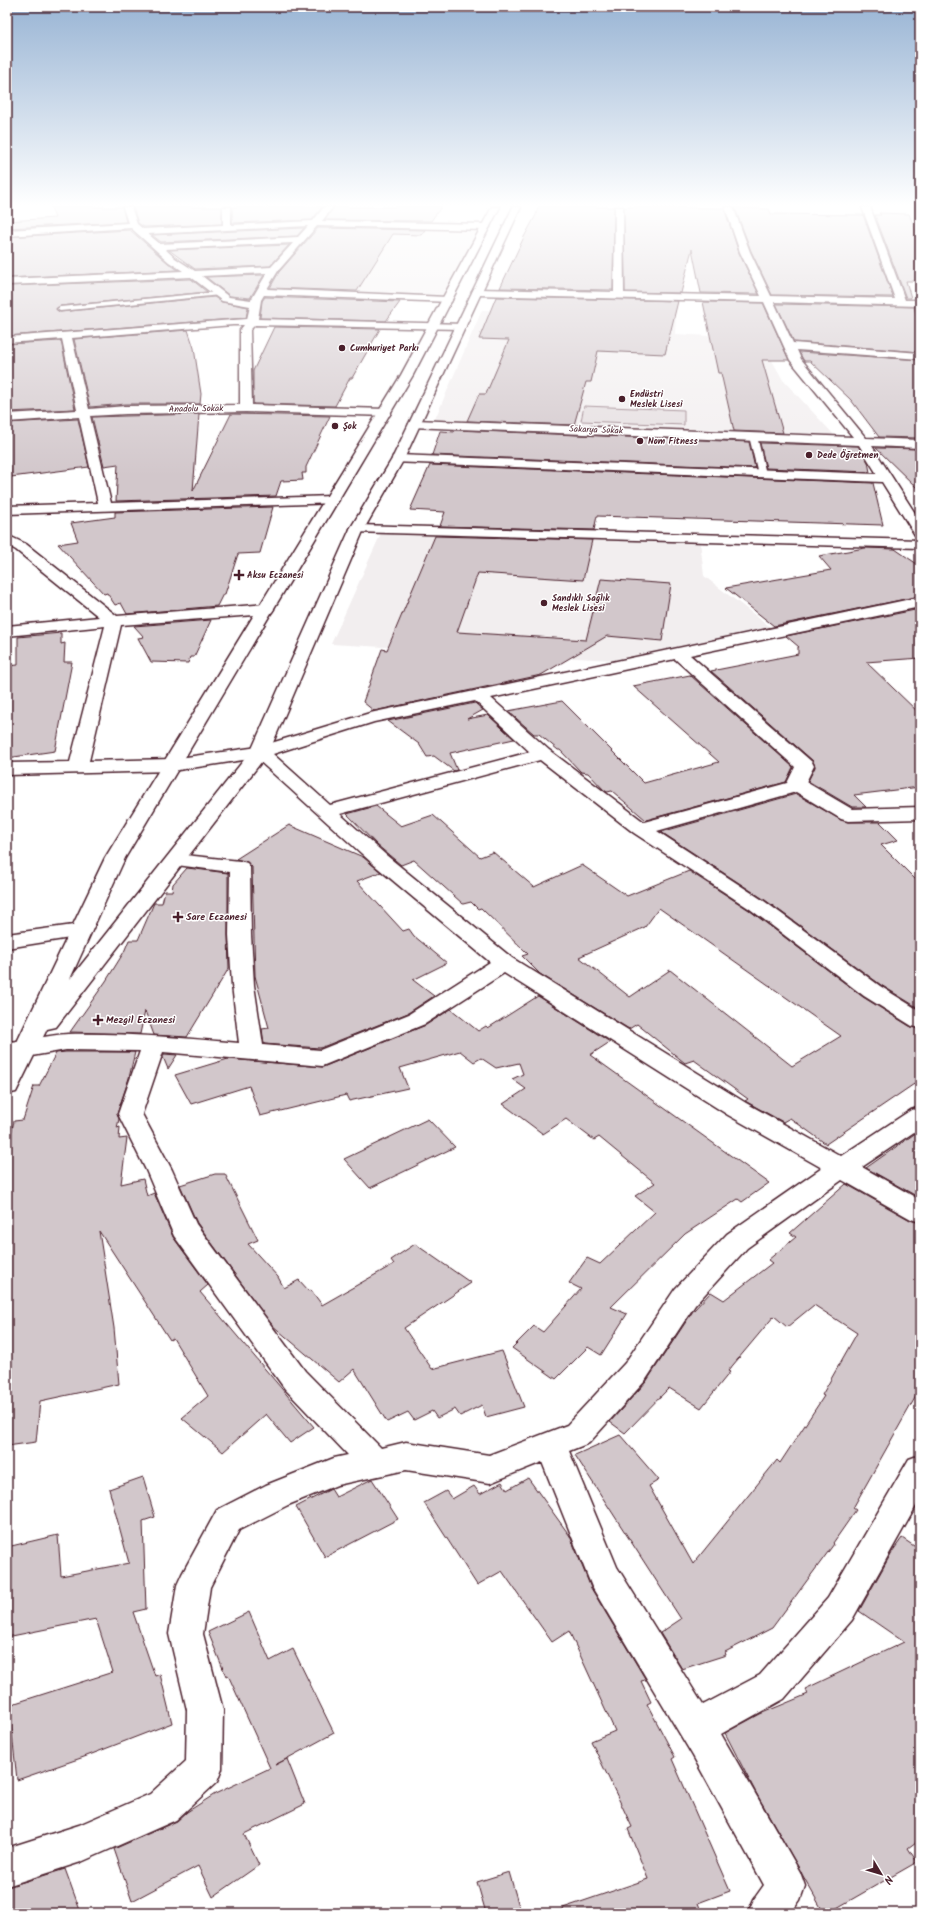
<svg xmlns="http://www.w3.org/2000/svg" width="927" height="1920" font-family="Kalam,sans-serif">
<rect width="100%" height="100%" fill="#fff"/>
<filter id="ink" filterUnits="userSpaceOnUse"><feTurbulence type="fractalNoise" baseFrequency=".025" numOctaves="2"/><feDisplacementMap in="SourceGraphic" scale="8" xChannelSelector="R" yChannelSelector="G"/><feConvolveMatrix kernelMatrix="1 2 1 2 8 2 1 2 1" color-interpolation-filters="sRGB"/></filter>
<g filter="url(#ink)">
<path fill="#f2eeef" d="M 316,223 L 486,227 L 447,300 L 261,292 Z
M 482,310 L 676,317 L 675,334 L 760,339 L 783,380 L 835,436 L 435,419 Z
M 383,529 L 700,541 L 704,576 L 773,629 L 630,661 L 331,644 Z"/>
<path fill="#e5dee0" stroke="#987e86" d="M 584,406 L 684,410 L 684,425 L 581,421 Z"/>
<path fill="#d2c7cb" stroke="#4a1f2b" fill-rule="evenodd" d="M 51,207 L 122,207 L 126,222 L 7,228 L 7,221 L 55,218 Z
M 133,207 L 222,207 L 222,224 L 144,227 L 138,223 Z
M 232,207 L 322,207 L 312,220 L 232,223 Z
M 334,207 L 441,207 L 431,221 L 325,220 Z
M 538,207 L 614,207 L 613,290 L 500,288 L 524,237 L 536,215 Z
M 624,207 L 724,208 L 739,253 L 759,294 L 701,293 L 692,249 L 681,293 L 625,292 Z
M 735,208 L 769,209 L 771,214 L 863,215 L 893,297 L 772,295 L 751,251 Z
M 879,213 L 909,214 L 920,242 L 920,281 L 906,281 L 911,298 L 906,298 L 875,215 L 881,215 Z
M 304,228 L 297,236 L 161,242 L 152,235 Z
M 318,228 L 425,230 L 421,235 L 393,234 L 357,291 L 270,288 L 279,272 Z
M 130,230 L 168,263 L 178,270 L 7,278 L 7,237 Z
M 289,245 L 270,266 L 195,269 L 169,250 Z
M 264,275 L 250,298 L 230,296 L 206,277 Z
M 191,279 L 207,292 L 60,306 L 56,309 L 60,312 L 214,297 L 222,302 L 248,307 L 246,318 L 7,336 L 7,286 Z
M 265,297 L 400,302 L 386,321 L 260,318 L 262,301 Z
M 496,297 L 678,301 L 665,354 L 598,351 L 591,382 L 586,382 L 574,425 L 467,421 L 479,394 L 486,394 L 509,340 L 479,339 Z
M 703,302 L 763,303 L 789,360 L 762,360 L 783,433 L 734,431 L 721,373 L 718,373 Z
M 776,304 L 914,307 L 920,329 L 920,352 L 794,342 Z
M 274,327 L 380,329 L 352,378 L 350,378 L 335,406 L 253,404 L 253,371 Z
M 188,330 L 194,348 L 201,394 L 200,404 L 126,404 L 90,407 L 74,339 Z
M 61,341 L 75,409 L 7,412 L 7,399 L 11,399 L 7,388 L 7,344 Z
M 799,352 L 920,360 L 920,438 L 879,437 L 851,400 L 810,361 L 804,361 Z
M 199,414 L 193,491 L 231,414 L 330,416 L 306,467 L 306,473 L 302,473 L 303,480 L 281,481 L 276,496 L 116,501 L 118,464 L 104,466 L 92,417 Z
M 78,419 L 89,467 L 11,477 L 7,450 L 7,423 Z
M 455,430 L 749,442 L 755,468 L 432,455 L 440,431 L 454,432 Z
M 760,443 L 858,446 L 868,462 L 870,472 L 766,468 Z
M 876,448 L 920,449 L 920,491 Z
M 430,465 L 873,483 L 883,525 L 597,516 L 594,530 L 440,526 L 445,512 L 410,510 Z
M 273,507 L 260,553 L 238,554 L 225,594 L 223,594 L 217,606 L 127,614 L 121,603 L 115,605 L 107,593 L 104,594 L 58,544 L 78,541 L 71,523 L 115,517 L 115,512 Z
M 435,536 L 592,540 L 583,580 L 478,573 L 457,632 L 586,640 L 601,579 L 671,584 L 662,641 L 607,636 L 541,675 L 374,711 L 363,702 L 382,649 L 387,650 Z
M 865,548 L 895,549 L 920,566 L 920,596 L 774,626 L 726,588 L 831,570 L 819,556 Z
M 920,609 L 920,658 L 866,662 L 920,714 L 920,787 L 854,795 L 866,807 L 852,807 L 808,781 L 815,767 L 813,761 L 711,671 L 798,654 L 798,647 L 799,647 L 786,636 Z
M 211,620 L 194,657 L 190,657 L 188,663 L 151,662 L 138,638 L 144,637 L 134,626 Z
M 61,633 L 61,644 L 65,643 L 64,662 L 72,662 L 55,751 L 7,758 L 7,666 L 18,665 L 18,637 Z
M 690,675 L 793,767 L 786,782 L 646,820 L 612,791 L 607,792 L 604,790 L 588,773 L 581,772 L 560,750 L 558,750 L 539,734 L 534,734 L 508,711 L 562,701 L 644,783 L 719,762 L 633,686 Z
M 475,703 L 483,710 L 467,719 L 488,715 L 514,739 L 450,753 L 457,770 L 454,771 L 434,756 L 427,757 L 419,744 L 388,721 Z
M 796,794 L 841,820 L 848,822 L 880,822 L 898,840 L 881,845 L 920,884 L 920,1009 L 881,985 L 765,900 L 661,832 Z
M 376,806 L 401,826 L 433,815 L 480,857 L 493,852 L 534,887 L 582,865 L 627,896 L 689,871 L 749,910 L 863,997 L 911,1027 L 920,1029 L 920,1080 L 826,1144 L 790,1118 L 783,1122 L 745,1101 L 748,1099 L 694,1060 L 685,1063 L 637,1024 L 629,1029 L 540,974 L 522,956 L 528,954 L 481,908 L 478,909 L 471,902 L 463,904 L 414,860 L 401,865 L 377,845 L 347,814 ZM 659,908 L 841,1036 L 792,1066 L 670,970 L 630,997 L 579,957 L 645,927 Z
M 289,825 L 363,857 L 381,872 L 357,881 L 403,931 L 409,929 L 414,936 L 447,963 L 413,980 L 434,996 L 408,1013 L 320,1048 L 264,1044 L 262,1029 L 269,1028 L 255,976 L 252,867 L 247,862 L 236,859 Z
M 187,868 L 228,873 L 228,935 L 229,968 L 187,1037 L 154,1035 L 145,1011 L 140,1034 L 70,1032 L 106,981 L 124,952 L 129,940 L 138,940 L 154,903 L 162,903 L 165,891 L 172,891 L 173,884 Z
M 538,996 L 610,1042 L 590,1055 L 769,1183 L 742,1202 L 738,1199 L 685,1234 L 611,1307 L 627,1314 L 601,1355 L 588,1347 L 556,1379 L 512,1348 L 534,1326 L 543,1332 L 581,1289 L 569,1283 L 587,1258 L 600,1264 L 655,1212 L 635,1196 L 655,1183 L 599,1137 L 594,1140 L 566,1119 L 543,1134 L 503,1104 L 526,1089 L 512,1079 L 523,1074 L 519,1063 L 496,1068 L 481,1058 L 474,1062 L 460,1051 L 400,1068 L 408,1088 L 349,1101 L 346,1095 L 260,1116 L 249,1086 L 191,1104 L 175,1075 L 228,1059 L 323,1067 L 426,1025 L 451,1009 L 478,1031 L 486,1026 L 488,1028 Z
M 66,1052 L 135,1052 L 129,1078 L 117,1114 L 119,1119 L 117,1128 L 120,1127 L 119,1139 L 127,1138 L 121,1184 L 143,1179 L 147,1196 L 154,1193 L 173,1237 L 208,1285 L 200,1292 L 314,1427 L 290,1443 L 266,1414 L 223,1452 L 182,1418 L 208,1396 L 173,1338 L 170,1340 L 99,1231 L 114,1328 L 119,1384 L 40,1401 L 36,1442 L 7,1446 L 7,1151 L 14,1121 L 23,1120 L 34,1086 L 39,1086 L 56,1053 Z
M 164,1054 L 177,1055 L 168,1069 L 163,1057 Z
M 428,1119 L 455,1147 L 370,1188 L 344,1159 Z
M 920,1130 L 920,1198 L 866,1168 Z
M 215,1174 L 225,1174 L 258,1240 L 248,1244 L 278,1277 L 284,1288 L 299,1280 L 309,1291 L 311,1290 L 322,1305 L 394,1264 L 391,1260 L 415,1244 L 471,1283 L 404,1328 L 432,1369 L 502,1351 L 524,1407 L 486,1417 L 482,1405 L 460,1416 L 455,1409 L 437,1418 L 432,1411 L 414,1420 L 408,1412 L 387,1422 L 354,1369 L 339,1382 L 272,1325 L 197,1223 L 180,1185 Z
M 846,1184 L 910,1220 L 920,1223 L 920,1389 L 853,1508 L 856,1510 L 833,1543 L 834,1544 L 772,1628 L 725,1652 L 726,1655 L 682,1669 L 660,1633 L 681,1619 L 575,1455 L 620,1435 L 659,1480 L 649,1486 L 693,1564 L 777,1460 L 780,1463 L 824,1396 L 822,1395 L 857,1333 L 814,1305 L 787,1327 L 774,1316 L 728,1371 L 730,1372 L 701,1408 L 669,1388 L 625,1433 L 610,1422 L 646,1382 L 693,1311 L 711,1292 L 724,1300 L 772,1263 L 768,1260 L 796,1237 L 790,1233 Z
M 143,1477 L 155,1517 L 143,1521 L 146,1609 L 133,1612 L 155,1676 L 160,1674 L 172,1723 L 84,1757 L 17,1780 L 9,1705 L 113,1672 L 96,1619 L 7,1637 L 7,1547 L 58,1535 L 61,1576 L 129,1563 L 109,1489 Z
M 528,1478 L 570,1536 L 591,1588 L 646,1680 L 641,1681 L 651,1702 L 647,1704 L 675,1757 L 672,1759 L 730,1891 L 698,1903 L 702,1913 L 564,1913 L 563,1908 L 648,1879 L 628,1829 L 632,1827 L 591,1741 L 615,1731 L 569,1631 L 552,1642 L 502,1571 L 477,1585 L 424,1503 L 446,1491 L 452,1499 L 474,1486 L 480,1494 L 502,1482 L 507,1490 Z
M 372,1479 L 398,1519 L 325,1557 L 296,1507 L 331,1489 L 336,1497 Z
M 902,1538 L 920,1550 L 920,1839 L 908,1848 L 917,1862 L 828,1913 L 824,1913 L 755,1791 L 725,1733 L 760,1714 L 808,1694 L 805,1689 L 904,1642 L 859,1611 L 892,1552 Z
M 249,1612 L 270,1661 L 293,1649 L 334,1733 L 275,1765 L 287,1759 L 305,1804 L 244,1834 L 259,1865 L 213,1897 L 198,1866 L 132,1901 L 114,1849 L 177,1821 L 187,1812 L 215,1794 L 270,1768 L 228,1675 L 226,1676 L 208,1632 Z
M 65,1869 L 81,1913 L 7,1913 L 7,1887 Z
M 509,1872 L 521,1913 L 486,1913 L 477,1882 Z"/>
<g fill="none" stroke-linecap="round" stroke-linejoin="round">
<defs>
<path id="service" d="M 218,292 L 220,293 L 220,295 L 60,311 L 57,309 L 60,307 Z
M 750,434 L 756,434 L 757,436 L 766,474 L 765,476 L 762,477 L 758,474 L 749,436 Z"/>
<path id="minor" d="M 123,207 L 131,207 L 137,224 L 143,229 L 223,225 L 223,207 L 231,207 L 231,225 L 313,221 L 324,207 L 333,207 L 322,221 L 486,224 L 490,227 L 486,230 L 317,226 L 278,271 L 267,289 L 447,297 L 451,298 L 452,300 L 451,302 L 264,295 L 261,300 L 258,319 L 465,324 L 466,326 L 465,328 L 461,329 L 255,325 L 250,330 L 252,405 L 385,409 L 389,410 L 391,413 L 389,416 L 246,412 L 126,414 L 90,416 L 111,503 L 332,496 L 337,497 L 339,500 L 337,503 L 7,514 L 7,506 L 98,503 L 79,417 L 7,422 L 7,414 L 77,410 L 62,339 L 7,343 L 7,337 L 247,319 L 250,306 L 222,301 L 191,277 L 7,285 L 7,279 L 183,271 L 169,262 L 131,228 L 7,236 L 7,230 L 128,223 ZM 308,226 L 298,237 L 160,244 L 148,234 ZM 293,243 L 271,267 L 195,271 L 175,258 L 165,249 ZM 267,273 L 251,300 L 229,297 L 202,276 ZM 233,325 L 244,325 L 240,330 L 240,405 L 126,406 L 89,409 L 72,338 Z
M 615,207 L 623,207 L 624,293 L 761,296 L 740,252 L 725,207 L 733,207 L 750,252 L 771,296 L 895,299 L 862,207 L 870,207 L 905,300 L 920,300 L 920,306 L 774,302 L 793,343 L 920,353 L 920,359 L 797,350 L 801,359 L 866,438 L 920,440 L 920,448 L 872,446 L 920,521 L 920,536 L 915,535 L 882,482 L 393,462 L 392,459 L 393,456 L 398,455 L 877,474 L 859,445 L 411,427 L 409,424 L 415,420 L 853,437 L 790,360 L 764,302 L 477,295 L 472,292 L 477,289 L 614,292 Z
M 357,525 L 920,540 L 920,548 L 352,532 L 350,529 L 352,526 Z
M 7,535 L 26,544 L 117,616 L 266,604 L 272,606 L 274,609 L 272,612 L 266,614 L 121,625 L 89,761 L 172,759 L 258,747 L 370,713 L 920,597 L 920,607 L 690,655 L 812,762 L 814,766 L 806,782 L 852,809 L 920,807 L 920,819 L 848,821 L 841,819 L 796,792 L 657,831 L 764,901 L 880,986 L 920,1011 L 920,1028 L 912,1026 L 864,996 L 750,909 L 634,833 L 540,760 L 340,814 L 386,855 L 512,958 L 746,1103 L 841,1156 L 911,1110 L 920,1107 L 920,1128 L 862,1167 L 920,1200 L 920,1222 L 911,1219 L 842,1180 L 747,1248 L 695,1305 L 645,1381 L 589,1443 L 569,1451 L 617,1567 L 703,1705 L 760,1675 L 828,1598 L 909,1459 L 920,1455 L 920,1499 L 852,1620 L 784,1699 L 721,1734 L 800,1872 L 805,1886 L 800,1900 L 791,1913 L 748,1913 L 754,1899 L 764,1885 L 693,1756 L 592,1587 L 542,1462 L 490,1483 L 406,1470 L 337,1485 L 288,1505 L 239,1530 L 210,1587 L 203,1634 L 223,1710 L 222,1769 L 217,1782 L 176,1820 L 81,1862 L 7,1886 L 7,1848 L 79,1825 L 150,1794 L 186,1761 L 187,1710 L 169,1634 L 177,1585 L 182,1574 L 217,1510 L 266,1485 L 334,1458 L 348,1455 L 285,1389 L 174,1236 L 146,1170 L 118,1114 L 140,1051 L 66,1050 L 26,1057 L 7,1058 L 7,1042 C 27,1041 48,1035 68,1034 C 125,1033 182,1038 239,1043 L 232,985 L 229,935 L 230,872 L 169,864 L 166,860 L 169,856 L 176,854 L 240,861 L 247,863 L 250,867 L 251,935 L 254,985 L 263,1045 L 320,1050 L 409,1014 L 490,962 L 372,863 L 256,758 L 172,771 L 7,775 L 7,763 L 70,762 L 105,626 L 7,636 L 7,626 L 99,617 L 16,550 L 7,545 ZM 675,659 L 795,767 L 787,783 L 644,822 L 549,750 L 491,698 ZM 475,701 L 530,752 L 330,805 L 273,754 L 374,722 ZM 504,973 L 728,1115 L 822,1168 L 727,1234 L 675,1289 L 625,1363 L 567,1425 L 489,1455 L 406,1442 L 381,1448 L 305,1371 L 196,1224 L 172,1170 L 142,1114 L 163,1052 L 322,1066 L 425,1024 Z
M 81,924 L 89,925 L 92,930 L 89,935 L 7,948 L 7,934 Z"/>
<path id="tertiary" d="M 492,207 L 500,207 L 413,375 L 125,858 L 70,979 L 251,751 L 350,529 L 392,459 L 513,207 L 521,207 L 404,459 L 364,529 L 269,752 L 56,1027 L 47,1029 L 16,1092 L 7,1094 L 7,1063 L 105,858 L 401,375 Z"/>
</defs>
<use href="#service" stroke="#4a1f2b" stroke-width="3"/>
<use href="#minor" stroke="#4a1f2b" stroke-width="3"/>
<use href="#tertiary" stroke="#4a1f2b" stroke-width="3"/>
<use href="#service" fill="#fff" fill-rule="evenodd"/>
<use href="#minor" fill="#fff" fill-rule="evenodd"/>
<use href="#tertiary" fill="#fff" fill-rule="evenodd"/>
</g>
</g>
<linearGradient id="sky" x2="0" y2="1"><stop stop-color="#98b4d4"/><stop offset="0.43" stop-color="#fff"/><stop offset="1" stop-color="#fff" stop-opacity="0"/></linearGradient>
<rect width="927" height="476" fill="url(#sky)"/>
<g fill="#4a1f2b" stroke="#fff" stroke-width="1.5">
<circle cx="342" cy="348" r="4"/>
<circle cx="622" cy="399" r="4"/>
<circle cx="335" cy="426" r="4"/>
<circle cx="640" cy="441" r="4"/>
<circle cx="809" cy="455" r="4"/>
<path d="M237 569h4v4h4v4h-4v4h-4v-4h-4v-4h4z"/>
<circle cx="544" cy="603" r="4"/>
<path d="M176 911h4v4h4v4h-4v4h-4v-4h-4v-4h4z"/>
<path d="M96 1014h4v4h4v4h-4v4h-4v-4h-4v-4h4z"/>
</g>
<g text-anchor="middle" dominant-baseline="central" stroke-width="3" stroke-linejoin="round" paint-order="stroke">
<g font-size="9" font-weight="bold" fill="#4a1f2b" stroke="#fff" text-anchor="start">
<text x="350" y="348">Cumhuriyet Parkı</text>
<text x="630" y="394">Endüstri<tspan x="630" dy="10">Meslek Lisesi</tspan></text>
<text x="343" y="426">Şok</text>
<text x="648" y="441">Nom Fitness</text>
<text x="817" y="455">Dede Öğretmen</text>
<text x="247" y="575">Aksu Eczanesi</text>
<text x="552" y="598">Sandıklı Sağlık<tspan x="552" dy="10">Meslek Lisesi</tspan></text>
</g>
<g font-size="9" fill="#4a1f2b" stroke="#fff">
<text transform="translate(196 409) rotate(-1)">Anadolu Sokak</text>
<text transform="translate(596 430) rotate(2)">Sakarya Sokak</text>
</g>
<g font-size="10" font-weight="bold" fill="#4a1f2b" stroke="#fff" text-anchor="start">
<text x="186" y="917">Sare Eczanesi</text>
<text x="106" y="1020">Mezgil Eczanesi</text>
</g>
</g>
<rect width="927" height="1920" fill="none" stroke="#fff" stroke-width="24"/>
<rect x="12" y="12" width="903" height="1896" fill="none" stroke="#4a1f2b" stroke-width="1.5" filter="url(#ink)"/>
<g transform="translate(881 1874) rotate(128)" stroke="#ffffff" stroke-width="3" paint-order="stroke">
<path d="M0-3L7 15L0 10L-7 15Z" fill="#4a1f2b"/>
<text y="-6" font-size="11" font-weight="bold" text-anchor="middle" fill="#4a1f2b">N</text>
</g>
</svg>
